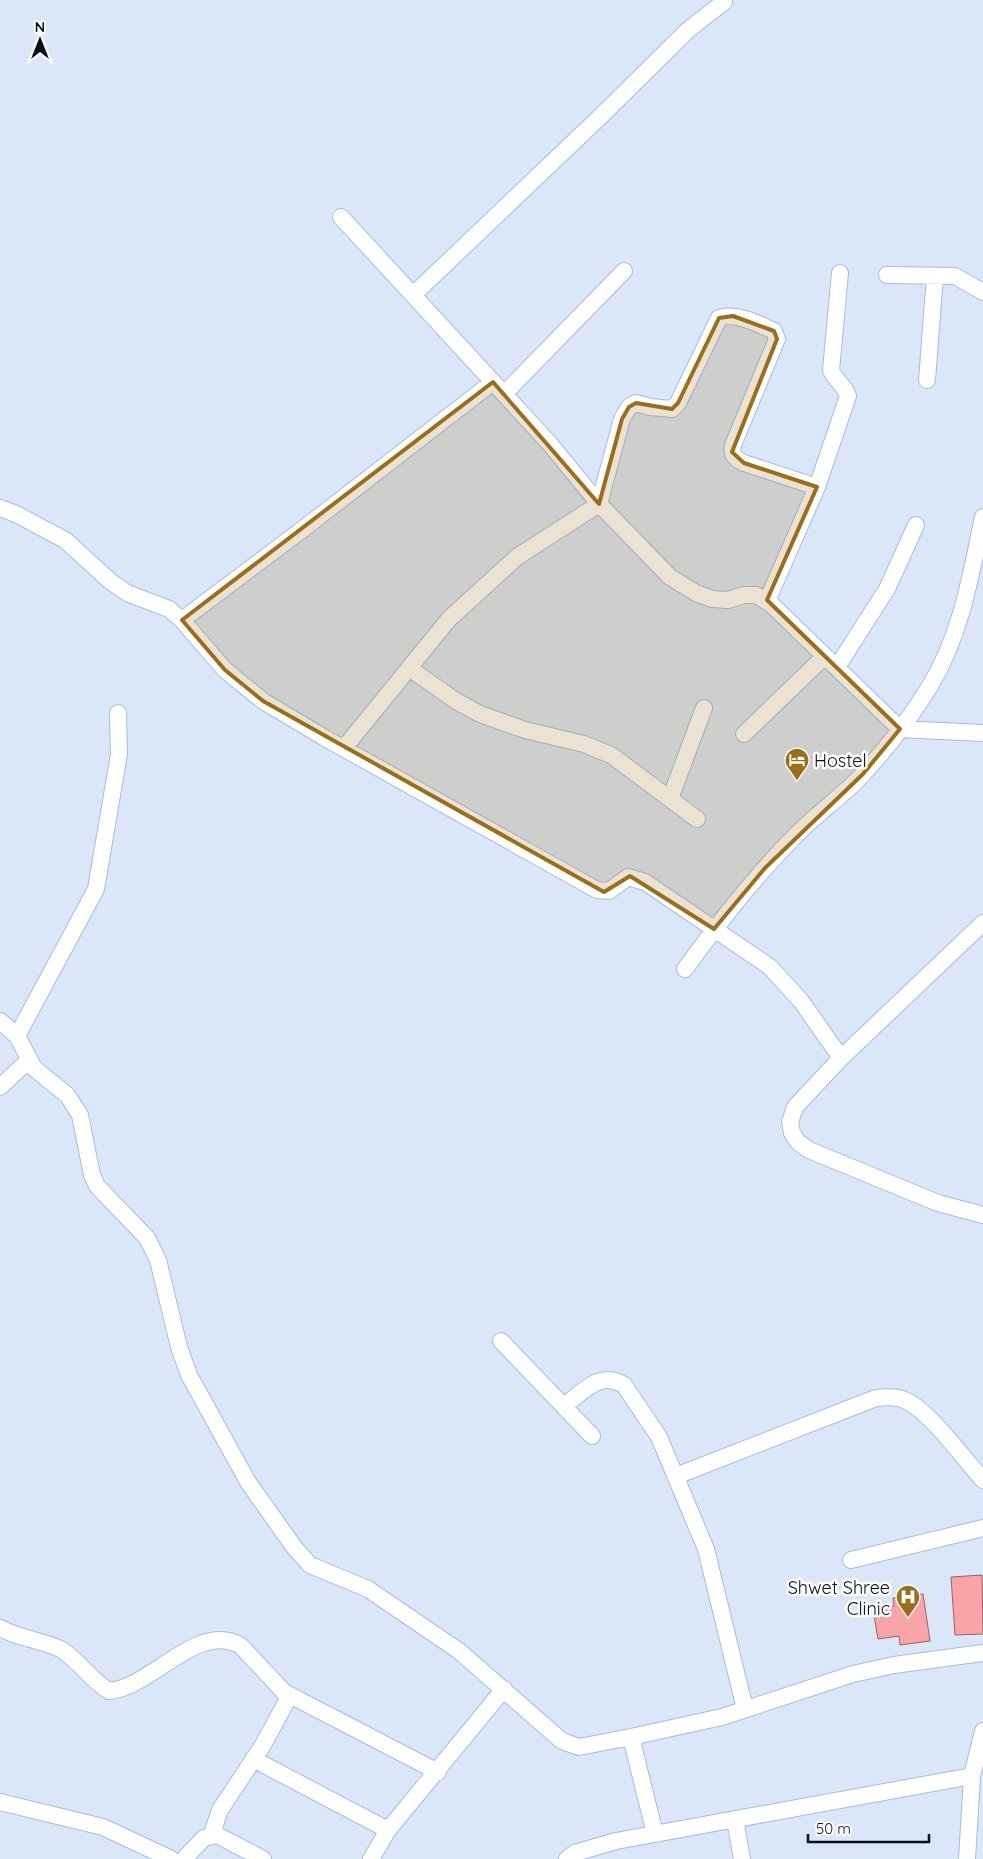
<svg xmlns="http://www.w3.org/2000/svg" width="983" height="1859" font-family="Quicksand,sans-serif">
<rect width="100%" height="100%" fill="#dbe7f8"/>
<path fill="#f9a4a8" stroke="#976466" d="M 982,1575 L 983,1634 L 955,1635 L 951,1577 Z
M 923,1594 L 930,1641 L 900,1645 L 899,1636 L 878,1639 L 873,1609 L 894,1606 L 893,1598 Z"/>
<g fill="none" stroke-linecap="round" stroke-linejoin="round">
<defs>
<path id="street" d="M 341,217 L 550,444 L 599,504 L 670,577 L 696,593 L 712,599 L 728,600 L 744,595 L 756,595 L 771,604 L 900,729 L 983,733
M 887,275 L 955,276 L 983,292
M 413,295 L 601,116 L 688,30 L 724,2
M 927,380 L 935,276
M 504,394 L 624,271
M 0,508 L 16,514 L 65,540 L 110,581 L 127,593 L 169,609 L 182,620 L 225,670 L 263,701 L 325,738 L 597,890 L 609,891 L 628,877 L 645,882 L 770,967 L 801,1001 L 841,1058
M 767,601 L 817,487 L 848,396 C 845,385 835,381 831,370 L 840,273
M 182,620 L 303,529 L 493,382
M 837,667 L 887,589 L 916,525
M 409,668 L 456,701 L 480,714 L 525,730 L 584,744 L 611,755 L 697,819
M 744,734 L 825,656
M 344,748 L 449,619 L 517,557 L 599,504 L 622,419 L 629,407 L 636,403 L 650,407 L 672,409 L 678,403 L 719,318 C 735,312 759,324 774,331 L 777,339 L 733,445 C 731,455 735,459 744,463 L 817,487
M 670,799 L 704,708
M 983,923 L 841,1058 L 795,1107 L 790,1122 L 792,1133 L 798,1142 L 809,1150 L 938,1203 L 983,1215
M 685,969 C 719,922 755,876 796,835 C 817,813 843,796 863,774 C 888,747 911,717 930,686 C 961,635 971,575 983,517
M 0,1021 L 17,1036 L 34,1068 L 67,1095 L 80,1115 L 92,1175 L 97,1186 L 147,1238 L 158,1260 L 179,1347 L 189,1375 L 248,1482 L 294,1547 L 310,1565 L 368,1589 L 459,1651 L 562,1741 L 579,1747 L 631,1737 L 722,1717 L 853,1674 L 894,1665 L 983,1653
M 17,1036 L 96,889 L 119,754 L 118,713
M 0,1087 L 29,1060
M 501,1341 L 592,1436
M 564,1406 C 583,1392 600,1370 624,1385 L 659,1437 L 706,1549 L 745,1709
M 676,1476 L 876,1398 C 887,1397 897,1396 907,1401 C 932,1414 963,1458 983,1480
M 851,1560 L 983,1528
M 0,1628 C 20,1639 46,1641 62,1650 C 80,1662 91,1680 109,1691 C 151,1688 198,1620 241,1646 L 284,1692 L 438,1772
M 631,1737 L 655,1834
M 253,1759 L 388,1830
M 0,1802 L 103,1827 L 171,1859
M 735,1820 L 742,1859
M 211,1836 L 220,1810 L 263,1745 L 290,1695
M 184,1859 L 204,1838 L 217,1835 L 263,1859
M 371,1859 L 388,1830 L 504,1689
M 567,1859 L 575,1853 L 616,1841 L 972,1776
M 967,1859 L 972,1776 L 983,1731"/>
</defs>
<use href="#street" stroke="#a1bee6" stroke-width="18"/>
<use href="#street" stroke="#fff" stroke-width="16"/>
</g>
<path fill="#9b6e1e" fill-opacity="0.2" stroke="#9b6e1e" stroke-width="4" stroke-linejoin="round" d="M 733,316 L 774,331 L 777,339 L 732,452 L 744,463 L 817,487 L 767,600 L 900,729 L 863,774 L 765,868 L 714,929 L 630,876 L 604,892 L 263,701 L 225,670 L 182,620 L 493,382 L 599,504 L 622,419 L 629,407 L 636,403 L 672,409 L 678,403 L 719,318 Z"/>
<defs>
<symbol id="hotel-pin" viewBox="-11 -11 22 30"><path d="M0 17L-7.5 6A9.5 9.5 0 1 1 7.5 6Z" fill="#9b6e1e" stroke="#fff"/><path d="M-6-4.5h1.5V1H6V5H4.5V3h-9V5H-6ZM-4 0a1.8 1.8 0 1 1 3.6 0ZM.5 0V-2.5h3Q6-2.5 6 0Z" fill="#fff"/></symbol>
<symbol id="hospital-pin" viewBox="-11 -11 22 30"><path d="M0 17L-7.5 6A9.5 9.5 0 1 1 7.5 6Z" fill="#9b6e1e" stroke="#fff"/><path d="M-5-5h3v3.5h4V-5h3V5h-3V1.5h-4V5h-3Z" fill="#fff"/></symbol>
</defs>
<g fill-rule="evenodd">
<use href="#hotel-pin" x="783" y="746" width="28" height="38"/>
<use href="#hospital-pin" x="894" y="1583" width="28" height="38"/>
</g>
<g text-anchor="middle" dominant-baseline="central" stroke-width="5" stroke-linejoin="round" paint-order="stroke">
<g font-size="18" fill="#050f1d" stroke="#fff" text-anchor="start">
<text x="814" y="760">Hostel</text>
<text x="890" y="1587" text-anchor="end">Shwet Shree<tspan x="890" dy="21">Clinic</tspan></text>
</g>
</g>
<g transform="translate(40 40)" stroke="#ffffff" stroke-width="4" paint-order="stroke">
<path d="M0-4L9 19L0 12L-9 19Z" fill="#050f1d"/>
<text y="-8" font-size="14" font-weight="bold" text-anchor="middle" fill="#050f1d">N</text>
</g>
<path d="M808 1834v8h121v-8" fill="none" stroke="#050f1d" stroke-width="2.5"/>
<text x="816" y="1834" font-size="15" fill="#050f1d" stroke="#ffffff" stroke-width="4" paint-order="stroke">50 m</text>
</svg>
